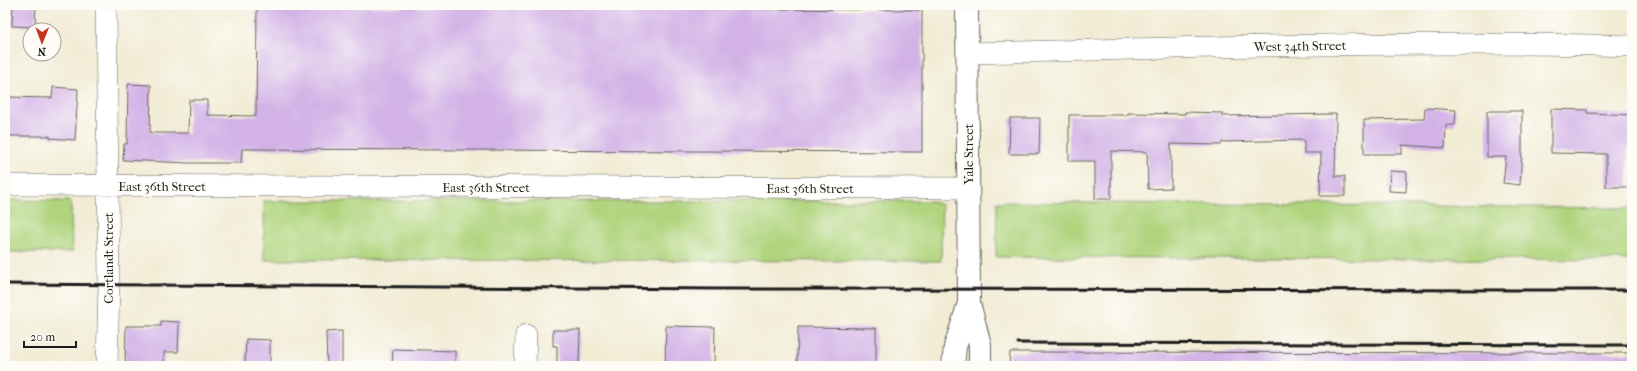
<svg xmlns="http://www.w3.org/2000/svg" width="1637" height="371" font-family="'IM FELL French Canon',serif">
<rect width="100%" height="100%" fill="#fdfcf7"/>
<filter id="ink" filterUnits="userSpaceOnUse"><feTurbulence type="fractalNoise" baseFrequency=".025" numOctaves="2"/><feDisplacementMap in="SourceGraphic" scale="8" xChannelSelector="R" yChannelSelector="G"/><feConvolveMatrix kernelMatrix="1 2 1 2 8 2 1 2 1" color-interpolation-filters="sRGB"/></filter>
<filter id="wash" filterUnits="userSpaceOnUse"><feTurbulence type="fractalNoise" baseFrequency=".012" numOctaves="4" result="noise"/><feDisplacementMap in="SourceGraphic" scale="16" xChannelSelector="R" yChannelSelector="G"/><feGaussianBlur stdDeviation="0.9" result="paint"/><feColorMatrix in="noise" values="0 0 0 0 0 0 0 0 0 0 0 0 0 0 0 0 0 1.4 0 .05"/><feComposite in="paint" operator="in"/></filter>
<g filter="url(#wash)">
<rect width="100%" height="100%" fill="#f2ecd5"/>
<path fill="#afd47d" stroke="#66784c" d="M 5,200 L 71,201 L 72,252 L 5,252 Z
M 264,201 L 932,201 L 942,205 L 941,261 L 264,260 Z
M 997,202 L 1632,208 L 1632,260 L 996,257 Z"/>
<g id="blocks">
<path fill="#d3b3e7" d="M 13,5 L 36,5 L 35,27 L 12,26 Z
M 257,6 L 922,10 L 922,152 L 242,149 L 241,163 L 188,163 L 123,160 L 124,144 L 127,144 L 128,84 L 151,85 L 150,133 L 188,133 L 189,100 L 207,100 L 207,115 L 256,116 Z
M 53,87 L 78,89 L 75,140 L 50,138 L 50,136 L 5,136 L 5,97 L 52,98 Z
M 1425,108 L 1456,110 L 1455,125 L 1446,125 L 1445,148 L 1402,145 L 1402,154 L 1364,154 L 1364,120 L 1424,119 Z
M 1551,109 L 1587,110 L 1587,113 L 1632,115 L 1632,147 L 1628,147 L 1628,187 L 1606,187 L 1606,154 L 1551,153 Z
M 1487,111 L 1522,111 L 1522,150 L 1520,185 L 1503,183 L 1506,157 L 1487,157 Z
M 1185,112 L 1222,113 L 1222,116 L 1336,114 L 1335,176 L 1345,176 L 1345,196 L 1320,196 L 1321,153 L 1304,153 L 1304,140 L 1222,142 L 1221,145 L 1171,144 L 1171,188 L 1148,189 L 1147,152 L 1111,151 L 1111,199 L 1095,199 L 1095,161 L 1069,161 L 1069,115 L 1128,115 L 1128,113 L 1185,114 Z
M 1010,118 L 1040,118 L 1039,154 L 1009,154 Z
M 1390,171 L 1407,172 L 1406,192 L 1389,191 Z
M 161,321 L 179,322 L 178,352 L 164,352 L 164,366 L 125,366 L 126,326 L 161,326 Z
M 666,326 L 715,327 L 714,366 L 665,366 Z
M 798,327 L 876,328 L 876,366 L 797,366 Z
M 553,330 L 580,330 L 579,366 L 557,366 L 557,346 L 553,346 Z
M 342,331 L 342,366 L 327,366 L 326,332 Z
M 246,339 L 270,340 L 270,366 L 245,366 Z
M 393,349 L 455,351 L 455,366 L 392,366 Z
M 1010,352 L 1632,353 L 1632,366 L 1009,366 Z"/>
</g>
</g>
<g filter="url(#ink)">
<use href="#blocks" fill-opacity="0" stroke="#67655d" stroke-width="1"/>
<g fill="none" stroke-linecap="round" stroke-linejoin="round">
<defs>
<path id="minor" d="M 106,5 L 109,284 L 107,366
M 968,53 C 1189,48 1411,40 1632,46
M 5,185 L 967,188
M 525,366 L 526,335"/>
<path id="major" d="M 967,5 L 969,303 L 980,345 L 980,366
M 953,366 L 955,347 L 969,303"/>
</defs>
<use href="#minor" stroke="#67655d" stroke-width="22"/>
<use href="#major" stroke="#67655d" stroke-width="24"/>
<use href="#minor" stroke="#fff" stroke-width="21"/>
<use href="#major" stroke="#fff" stroke-width="22"/>
<path stroke="#1c1c1c" stroke-width="3" d="M 5,284 L 722,289 L 1632,290
M 1018,343 L 1632,345"/>
</g>
</g>
<g text-anchor="middle" dominant-baseline="central" stroke-width="4" stroke-linejoin="round" paint-order="stroke">
<g font-size="13" fill="#1c1c1c" stroke="#fdfcf7">
<text transform="translate(1300 46) rotate(-1)">West 34th Street</text>
<text transform="translate(968 154) rotate(-90)">Yale Street</text>
<text x="162" y="186">East 36th Street</text>
<text x="486" y="187">East 36th Street</text>
<text x="810" y="188">East 36th Street</text>
<text transform="translate(108 258) rotate(-90)">Cortlandt Street</text>
</g>
</g>
<rect width="1637" height="371" fill="none" stroke="#fdfcf7" stroke-width="20"/>
<g transform="translate(42 42) rotate(181)"><circle r="19" fill="#fdfcf7" stroke="#a3a29f"/>
<path d="M0-3L7 15L0 10L-7 15Z" fill="#c8321e"/>
<text y="-6" font-size="11" font-weight="bold" text-anchor="middle" fill="#1c1c1c">N</text>
</g>
<path d="M24 341v6h52v-6" fill="none" stroke="#1c1c1c" stroke-width="2"/>
<text x="30" y="341" font-size="12" fill="#1c1c1c" stroke="#fdfcf7" stroke-width="3" paint-order="stroke">20 m</text>
</svg>
